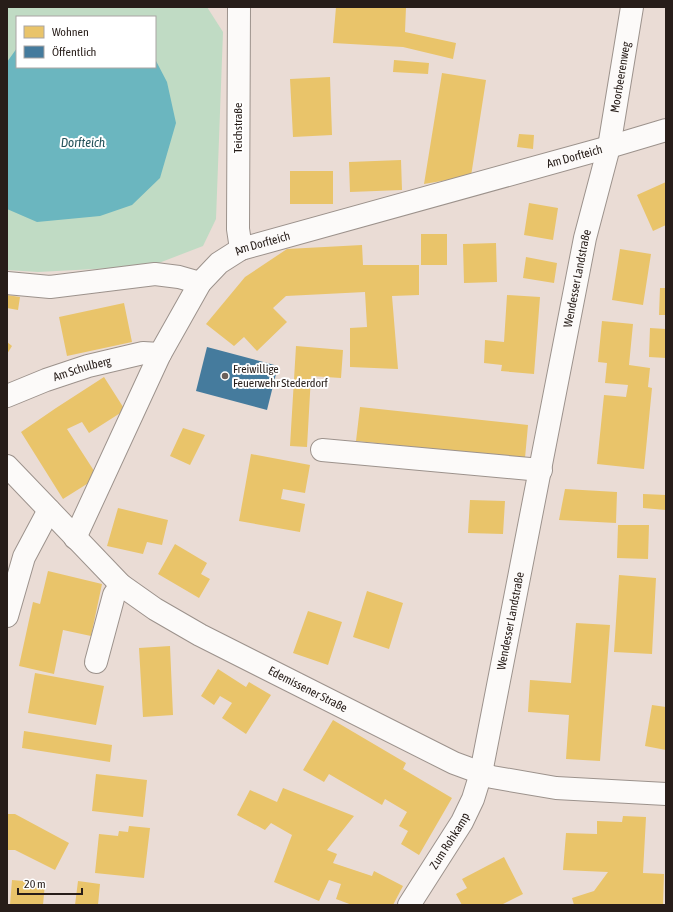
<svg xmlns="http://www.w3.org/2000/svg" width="673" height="912" font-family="'Asap Condensed',sans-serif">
<rect width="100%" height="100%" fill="#eadcd5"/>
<path fill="#c0dbc4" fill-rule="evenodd" d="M 7,7 L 207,7 L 223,32 L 216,219 L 203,246 L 151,266 L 38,272 L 7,270 ZM 17,17 L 155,17 L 155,67 L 17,67 Z"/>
<path fill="#6bb6bf" d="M 17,48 L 17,67 L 155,67 L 155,59 L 167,82 L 176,123 L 160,178 L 132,205 L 100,216 L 37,222 L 7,209 L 7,62 Z"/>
<path fill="#e9c46a" d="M 336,7 L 406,7 L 405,32 L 456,43 L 453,59 L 403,47 L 333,43 Z
M 394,60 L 429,63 L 428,74 L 393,72 Z
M 442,73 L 486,80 L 471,176 L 424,184 Z
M 330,77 L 332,135 L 293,137 L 290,79 Z
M 519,134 L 534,135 L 533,149 L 517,147 Z
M 401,160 L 402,190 L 350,192 L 349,162 Z
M 290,171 L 333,171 L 333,204 L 290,204 Z
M 666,182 L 666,225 L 653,231 L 637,195 Z
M 529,203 L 558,208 L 553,240 L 524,235 Z
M 421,234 L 447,234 L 447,265 L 421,265 Z
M 496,243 L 497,282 L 464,283 L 463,244 Z
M 362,245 L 363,265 L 419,265 L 419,295 L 392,296 L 398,369 L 350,367 L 350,328 L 367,327 L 365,292 L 286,296 L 273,308 L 287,322 L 257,351 L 244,337 L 234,346 L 206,324 L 245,277 L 287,249 Z
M 620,249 L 651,254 L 643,305 L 612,300 Z
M 526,257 L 557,263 L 554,283 L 523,278 Z
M 660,288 L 666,288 L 666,315 L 659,315 Z
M 7,295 L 20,297 L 18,310 L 7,308 Z
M 507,295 L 540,297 L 534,374 L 501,371 L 502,365 L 484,363 L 485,340 L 504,342 Z
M 124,303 L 132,342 L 67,356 L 59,317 Z
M 602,321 L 633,324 L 629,365 L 650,368 L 648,387 L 652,388 L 644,469 L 597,464 L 604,395 L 626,397 L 628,385 L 605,383 L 607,363 L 598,362 Z
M 650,328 L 666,329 L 666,358 L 649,357 Z
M 7,342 L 12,346 L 7,354 Z
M 296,346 L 343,350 L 341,378 L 311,376 L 307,447 L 290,446 Z
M 104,377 L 125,410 L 89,433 L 82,422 L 67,429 L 98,477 L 63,499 L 21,432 L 56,408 Z
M 360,407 L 528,425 L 525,458 L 356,441 Z
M 183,428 L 205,435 L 190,465 L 170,456 Z
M 251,454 L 310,465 L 305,493 L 283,489 L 281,499 L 305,504 L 300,532 L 239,521 Z
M 565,489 L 617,492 L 616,523 L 559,520 Z
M 643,494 L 666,495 L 666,510 L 643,508 Z
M 470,500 L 505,501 L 503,534 L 468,533 Z
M 118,508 L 168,520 L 162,545 L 147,542 L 143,554 L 107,546 Z
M 618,525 L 649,525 L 648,559 L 617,558 Z
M 175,544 L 207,563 L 201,574 L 210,579 L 199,598 L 158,574 Z
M 48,571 L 102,584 L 91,636 L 63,630 L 54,674 L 19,666 L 33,602 L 40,604 Z
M 619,575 L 656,578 L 652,654 L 614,652 Z
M 367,591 L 403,603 L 389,649 L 353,637 Z
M 308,611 L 342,622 L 328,665 L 293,653 Z
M 576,623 L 610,625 L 600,761 L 566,759 L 569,715 L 528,712 L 530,680 L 571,683 Z
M 170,646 L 173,715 L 143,717 L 139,648 Z
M 218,669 L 246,687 L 249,682 L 271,695 L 246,734 L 222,718 L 232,703 L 220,696 L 214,705 L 201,696 Z
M 35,673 L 104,686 L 96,725 L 28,713 Z
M 652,705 L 666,707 L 666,750 L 645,746 Z
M 333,720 L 406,763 L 403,769 L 452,798 L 419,855 L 401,844 L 408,831 L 399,826 L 407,812 L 385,799 L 382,805 L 329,774 L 324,782 L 303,770 Z
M 24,731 L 112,745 L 110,762 L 22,748 Z
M 96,774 L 147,780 L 143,817 L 92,811 Z
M 283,788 L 354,816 L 327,850 L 337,854 L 333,863 L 372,876 L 374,871 L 403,886 L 393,905 L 352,905 L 336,899 L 341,884 L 329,880 L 319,901 L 274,882 L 292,835 L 271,823 L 265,830 L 237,815 L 250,790 L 277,802 Z
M 7,814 L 15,814 L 69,843 L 55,870 L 15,850 L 7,850 Z
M 623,816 L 646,817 L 643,873 L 664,874 L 663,905 L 574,905 L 572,898 L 594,891 L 608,872 L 563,870 L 566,833 L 597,834 L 597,821 L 622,822 Z
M 129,826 L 150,828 L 144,878 L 95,873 L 99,834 L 118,836 L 119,831 L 128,832 Z
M 504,857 L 523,894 L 501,905 L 462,905 L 456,894 L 467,888 L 462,879 Z
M 12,880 L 45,883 L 43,905 L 10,905 Z
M 78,881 L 100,884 L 98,905 L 75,905 Z"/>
<path fill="#457b9d" d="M 207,347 L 278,366 L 267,410 L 196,391 Z"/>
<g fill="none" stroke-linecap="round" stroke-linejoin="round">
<defs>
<g id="minor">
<path d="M 239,7 L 238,229 L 241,249"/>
<path d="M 7,283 L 50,287 L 155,274 L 179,277 L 200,283"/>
<path id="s1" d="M 7,396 L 46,380 L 88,366 L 143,353 L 160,354"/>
<path d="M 322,450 L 541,470"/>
<path id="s2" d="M 7,466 L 121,585 L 155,609 L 200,635 L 454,763 L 492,777 L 556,788 L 666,794"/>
<path id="s3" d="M 75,538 L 160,354 L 200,283 L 219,263 L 241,249 L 609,147 L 666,130"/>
<path d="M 7,616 L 24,557 L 49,510"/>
<path d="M 96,662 L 114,595 L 121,585"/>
<path id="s4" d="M 409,905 L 462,822 L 473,799 L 481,773 L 585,238 L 609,147 L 632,7"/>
</g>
</defs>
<use href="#minor" stroke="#9c928c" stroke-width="24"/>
<use href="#minor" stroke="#fcfaf9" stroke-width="22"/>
</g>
<circle fill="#6b605b" stroke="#fff" stroke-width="1.5" cx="225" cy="376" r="4"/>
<g text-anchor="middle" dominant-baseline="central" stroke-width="4" stroke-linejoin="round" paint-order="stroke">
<g font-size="12" fill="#271d19" stroke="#fff">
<text stroke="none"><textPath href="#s4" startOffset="861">Moorbeerenweg</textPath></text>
<text transform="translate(238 128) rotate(-90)">Teichstraße</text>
<text stroke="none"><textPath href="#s3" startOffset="684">Am Dorfteich</textPath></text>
<text stroke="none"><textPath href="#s3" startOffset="360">Am Dorfteich</textPath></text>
<text stroke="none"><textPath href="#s4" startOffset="655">Wendesser Landstraße</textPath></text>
<text stroke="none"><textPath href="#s1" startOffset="80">Am Schulberg</textPath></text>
<text stroke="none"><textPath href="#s4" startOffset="306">Wendesser Landstraße</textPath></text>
<text stroke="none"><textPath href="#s2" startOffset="379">Edemissener Straße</textPath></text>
<text stroke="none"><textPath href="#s4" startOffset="76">Zum Rohkamp</textPath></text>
</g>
<g font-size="12" fill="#271d19" stroke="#fff" text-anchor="start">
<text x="233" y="369">Freiwillige<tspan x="233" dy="14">Feuerwehr Stederdorf</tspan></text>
</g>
<g font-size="13" font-style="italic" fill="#24535a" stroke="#fff">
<text x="83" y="142">Dorfteich</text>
</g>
</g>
<rect width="673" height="912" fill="none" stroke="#271d19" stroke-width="16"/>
<rect x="16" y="16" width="140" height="52" fill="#ffffff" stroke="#a9a5a3"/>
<rect x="24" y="26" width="20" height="12" fill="#e9c46a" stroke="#a9a5a3"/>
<text x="52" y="36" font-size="12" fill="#271d19">Wohnen</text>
<rect x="24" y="46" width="20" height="12" fill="#457b9d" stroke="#a9a5a3"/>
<text x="52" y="56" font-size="12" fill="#271d19">Öffentlich</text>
<path d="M18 888v6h64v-6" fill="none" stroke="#271d19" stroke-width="2"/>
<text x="24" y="888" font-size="12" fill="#271d19" stroke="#ffffff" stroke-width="3" paint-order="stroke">20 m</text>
</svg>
